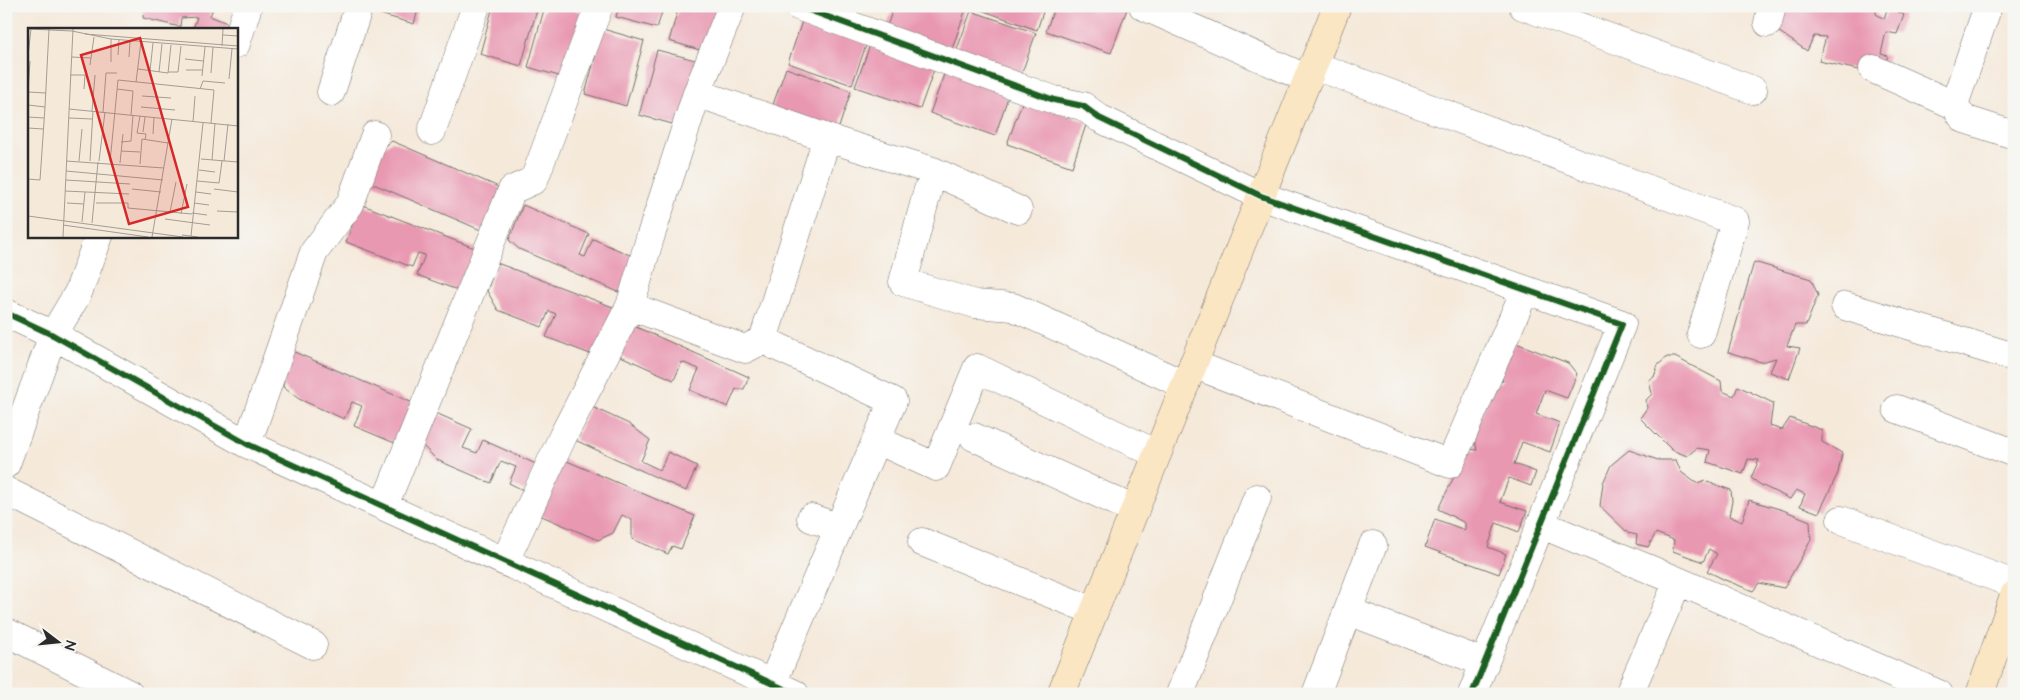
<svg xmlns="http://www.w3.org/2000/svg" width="2020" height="700" font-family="'Architects Daughter',sans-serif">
<rect width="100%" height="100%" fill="#f6f6f2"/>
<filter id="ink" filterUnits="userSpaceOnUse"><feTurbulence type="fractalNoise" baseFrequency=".02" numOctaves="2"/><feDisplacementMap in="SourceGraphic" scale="10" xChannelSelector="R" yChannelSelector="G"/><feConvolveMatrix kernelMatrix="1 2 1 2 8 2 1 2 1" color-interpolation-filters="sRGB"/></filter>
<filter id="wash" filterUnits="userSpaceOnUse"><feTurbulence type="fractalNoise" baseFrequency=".0096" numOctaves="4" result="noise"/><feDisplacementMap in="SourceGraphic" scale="20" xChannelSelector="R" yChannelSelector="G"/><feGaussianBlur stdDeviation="1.12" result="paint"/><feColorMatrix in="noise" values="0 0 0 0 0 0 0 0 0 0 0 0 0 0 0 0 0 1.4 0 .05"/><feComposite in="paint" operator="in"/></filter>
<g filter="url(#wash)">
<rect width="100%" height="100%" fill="#f5e9da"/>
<g id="blocks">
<path fill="#e998b2" d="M 115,6 L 134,6 L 133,10 Z
M 144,6 L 214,6 L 210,16 L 227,23 L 227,29 L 193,29 L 197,17 L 181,18 L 180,27 L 143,18 Z
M 374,6 L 419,6 L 414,24 L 373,12 Z
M 493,6 L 538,6 L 521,66 L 480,54 Z
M 545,6 L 560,6 L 588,14 L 569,79 L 528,67 Z
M 619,6 L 664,6 L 657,28 L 616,17 Z
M 679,6 L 724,6 L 710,53 L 669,41 Z
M 894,6 L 967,6 L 952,49 L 887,26 Z
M 970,6 L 1045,6 L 1037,30 Z
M 1055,6 L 1119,6 L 1127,9 L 1111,53 L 1046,31 Z
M 1784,6 L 1876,6 L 1876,14 L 1884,19 L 1888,6 L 1904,15 L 1897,34 L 1886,32 L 1881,54 L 1888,56 L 1885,64 L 1863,71 L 1819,61 L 1826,37 L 1814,36 L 1807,51 L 1775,29 Z
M 971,11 L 1036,33 L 1020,78 L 955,55 Z
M 803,18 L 868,40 L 852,85 L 788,63 Z
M 603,29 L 644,41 L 626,106 L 585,94 Z
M 871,42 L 936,64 L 920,109 L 855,87 Z
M 657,50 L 699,61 L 680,126 L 639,115 Z
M 786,68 L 851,91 L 836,136 L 770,113 Z
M 946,69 L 1010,91 L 995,136 L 930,113 Z
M 1023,100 L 1087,122 L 1072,167 L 1007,144 Z
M 392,141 L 508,191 L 490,234 L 369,182 L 374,155 Z
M 360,204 L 477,249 L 460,291 L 417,275 L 425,255 L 418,253 L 412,267 L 346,242 Z
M 523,205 L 589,234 L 580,255 L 585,257 L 593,239 L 639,259 L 623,294 L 519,249 L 509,240 Z
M 1754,262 L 1811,279 L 1818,295 L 1806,325 L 1795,325 L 1787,346 L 1800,348 L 1789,379 L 1770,372 L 1776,358 L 1761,362 L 1728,352 Z
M 497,263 L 618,309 L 598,357 L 546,337 L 556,314 L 549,311 L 542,327 L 498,310 L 487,291 Z
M 627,323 L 749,377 L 744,389 L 736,389 L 728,407 L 690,390 L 699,369 L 682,362 L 674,380 L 614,353 Z
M 1516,343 L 1568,363 L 1577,374 L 1567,398 L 1545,390 L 1536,414 L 1560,423 L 1550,452 L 1522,442 L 1514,464 L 1536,472 L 1531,486 L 1509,478 L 1500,502 L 1527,511 L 1519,532 L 1496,523 L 1488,547 L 1506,554 L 1499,574 L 1425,547 L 1435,519 L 1465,530 L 1465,523 L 1438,509 L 1468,449 L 1477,450 L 1473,433 L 1494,384 L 1503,381 L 1498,366 Z
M 292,351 L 420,406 L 397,444 L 354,426 L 362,406 L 352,402 L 344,419 L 299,399 L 283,387 L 286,357 Z
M 1667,357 L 1675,357 L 1721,381 L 1722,391 L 1734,396 L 1738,386 L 1773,403 L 1770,426 L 1782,430 L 1790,418 L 1822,430 L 1822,442 L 1842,453 L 1838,473 L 1819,513 L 1800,506 L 1805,494 L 1796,490 L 1790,499 L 1761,485 L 1751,478 L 1759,460 L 1748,459 L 1743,474 L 1707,462 L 1710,450 L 1697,448 L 1687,456 L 1672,450 L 1640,418 L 1647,408 L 1646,400 L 1652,394 L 1649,380 L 1654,377 L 1658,365 Z
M 590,406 L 629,424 L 650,440 L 641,461 L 660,470 L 668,452 L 697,466 L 686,491 L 575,440 Z
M 429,410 L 472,429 L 463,448 L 477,453 L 483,440 L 536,464 L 525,491 L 509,483 L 516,467 L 501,461 L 491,483 L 437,460 L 423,446 Z
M 1629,450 L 1658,460 L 1676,460 L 1681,472 L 1696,483 L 1704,481 L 1731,490 L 1732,501 L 1729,516 L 1742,522 L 1749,500 L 1783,510 L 1810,521 L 1811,540 L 1784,588 L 1759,583 L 1753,591 L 1725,580 L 1707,571 L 1717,554 L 1709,549 L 1703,562 L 1673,551 L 1674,540 L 1656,533 L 1648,547 L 1636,544 L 1637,535 L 1628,533 L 1600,506 L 1603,483 L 1611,465 Z
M 560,458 L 695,516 L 681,549 L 672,546 L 668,554 L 632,539 L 632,520 L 622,515 L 613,533 L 598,540 L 537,514 Z"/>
</g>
</g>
<g filter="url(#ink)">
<use href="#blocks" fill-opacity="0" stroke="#726e68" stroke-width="1"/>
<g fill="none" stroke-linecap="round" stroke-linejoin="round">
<defs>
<path id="street" d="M 798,6 L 1054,100 L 1083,106 L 1099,118 L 1261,196 L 1622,324 L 1472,694
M 1143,6 L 1308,79
M 1523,6 L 1753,90
M 1768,23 L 1772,6
M 236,44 L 248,6
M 1313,65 L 1735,221 L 1701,334
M 1873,69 L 1954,105 L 1964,119 L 2014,135
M 331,92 L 359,6
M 697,93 L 827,138 L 933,171 L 1018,210
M 1954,105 L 1988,6
M 432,131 L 476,6
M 933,171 L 903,282 L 975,304 L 1013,307 L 1185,385
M 630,306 L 745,349 L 763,340 L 893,401 L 772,684
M 1845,306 L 2014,357
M 6,313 L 53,335 L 247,444 L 795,694
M 763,340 L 827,138
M 1193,364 L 1450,464 L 1525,290
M 1897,409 L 2014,453
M 974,437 L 1135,510
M 877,440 L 936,467 L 977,368 L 1157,454
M 247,444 L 314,252 L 350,204 L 375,135
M 6,464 L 53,335 L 78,293 L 99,236
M 6,491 L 313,645
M 384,506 L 512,190 L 534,180 L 599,6
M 811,518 L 839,528
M 1841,520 L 2014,584
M 1540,524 L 1678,581 L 1939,694
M 922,542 L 1094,611
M 505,561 L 563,436 L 630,306 L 650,238 L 697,93 L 732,6
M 1348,611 L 1485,663
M 6,632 L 129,694
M 1180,694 L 1257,498
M 1316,694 L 1373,545
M 1629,694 L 1678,581"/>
<path id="secondary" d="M 1061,694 L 1337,6
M 1980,694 L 2014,595"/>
</defs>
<use href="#street" stroke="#726e68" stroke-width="29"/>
<use href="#secondary" stroke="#726e68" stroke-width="29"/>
<use href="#street" stroke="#fff" stroke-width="28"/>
<use href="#secondary" stroke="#fbe6c4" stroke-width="28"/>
<defs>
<path id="cycleway" d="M 798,6 L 1054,100 L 1083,106 L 1099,118 L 1261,196 L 1622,324 L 1472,694
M 6,313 L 53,335 L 247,444 L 795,694"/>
</defs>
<use href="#cycleway" stroke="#f6f6f2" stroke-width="9"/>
<use href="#cycleway" stroke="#1b5e20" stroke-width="6"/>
</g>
</g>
<g transform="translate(28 28)">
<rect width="210" height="210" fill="#f5e9da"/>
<path fill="none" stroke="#a49d94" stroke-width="1" d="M 0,1 L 44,3 L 83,11 L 210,21M 57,6 L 210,18M 195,7 L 210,8M 194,18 L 195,1M 90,27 L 91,12M 0,28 L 3,1M 44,29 L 63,30M 101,29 L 102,13M 157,31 L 175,33M 83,34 L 83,11M 62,37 L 66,9M 110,41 L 140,45 L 143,17M 158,42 L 175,42M 122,43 L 125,15M 131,44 L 134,16M 140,44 L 150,44 L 153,18M 183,45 L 185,19M 42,47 L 57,47 L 56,61M 174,48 L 177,19M 201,51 L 204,21M 108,54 L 113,14M 89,61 L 105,63 L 103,87M 172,61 L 175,53 L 197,55M 0,64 L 2,33M 0,64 L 18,65M 114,68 L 143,70M 0,77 L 17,79 L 21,1M 113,79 L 147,82M 41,81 L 210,98M 64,83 L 67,47M 75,84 L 78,45 L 89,45M 112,88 L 109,105 L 118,106 L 117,112M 0,89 L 16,90M 41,90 L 64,91M 165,94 L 167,68M 0,100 L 15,101M 115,104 L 117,89M 125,106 L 126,90M 93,114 L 103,113 L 105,87M 93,123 L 112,124M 173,131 L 210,134M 184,132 L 187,95M 38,133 L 136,140M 51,133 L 54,101M 62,133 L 65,83M 71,133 L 77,84M 196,133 L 200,96M 82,134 L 90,52 L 186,62 L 183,95M 92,135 L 95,106M 112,136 L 114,111 L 140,115M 171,142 L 187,144M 38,143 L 135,152M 0,151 L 12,152 L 17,79M 38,152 L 102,156M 169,153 L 191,155 L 194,133M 104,161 L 133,164M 186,161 L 210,164M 37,163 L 101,166M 168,164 L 183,166M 39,175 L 56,176M 68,175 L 100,175 L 100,180 L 164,186M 166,175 L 181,177M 189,183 L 210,184M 142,184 L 148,154M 164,185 L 179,187M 153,186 L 159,156M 0,188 L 155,209M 137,191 L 182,197M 54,194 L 57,164M 64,195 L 70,134M 35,197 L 120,209M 154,207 L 170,209M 163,208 L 175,95M 35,209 L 45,1M 124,209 L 144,91"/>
<path fill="#d62828" fill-opacity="0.15" stroke="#d62828" stroke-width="2.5" d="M 112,10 L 160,179 L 101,196 L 53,27 Z"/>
<rect width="210" height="210" fill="none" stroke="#2b2b2b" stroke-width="2.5"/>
</g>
<rect width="2020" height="700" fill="none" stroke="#f6f6f2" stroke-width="25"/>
<g transform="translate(58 642) rotate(106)" stroke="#f6f6f2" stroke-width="4" paint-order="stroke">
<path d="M0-4L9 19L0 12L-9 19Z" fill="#2b2b2b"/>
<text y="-8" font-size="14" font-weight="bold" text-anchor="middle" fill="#2b2b2b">N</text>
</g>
</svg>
